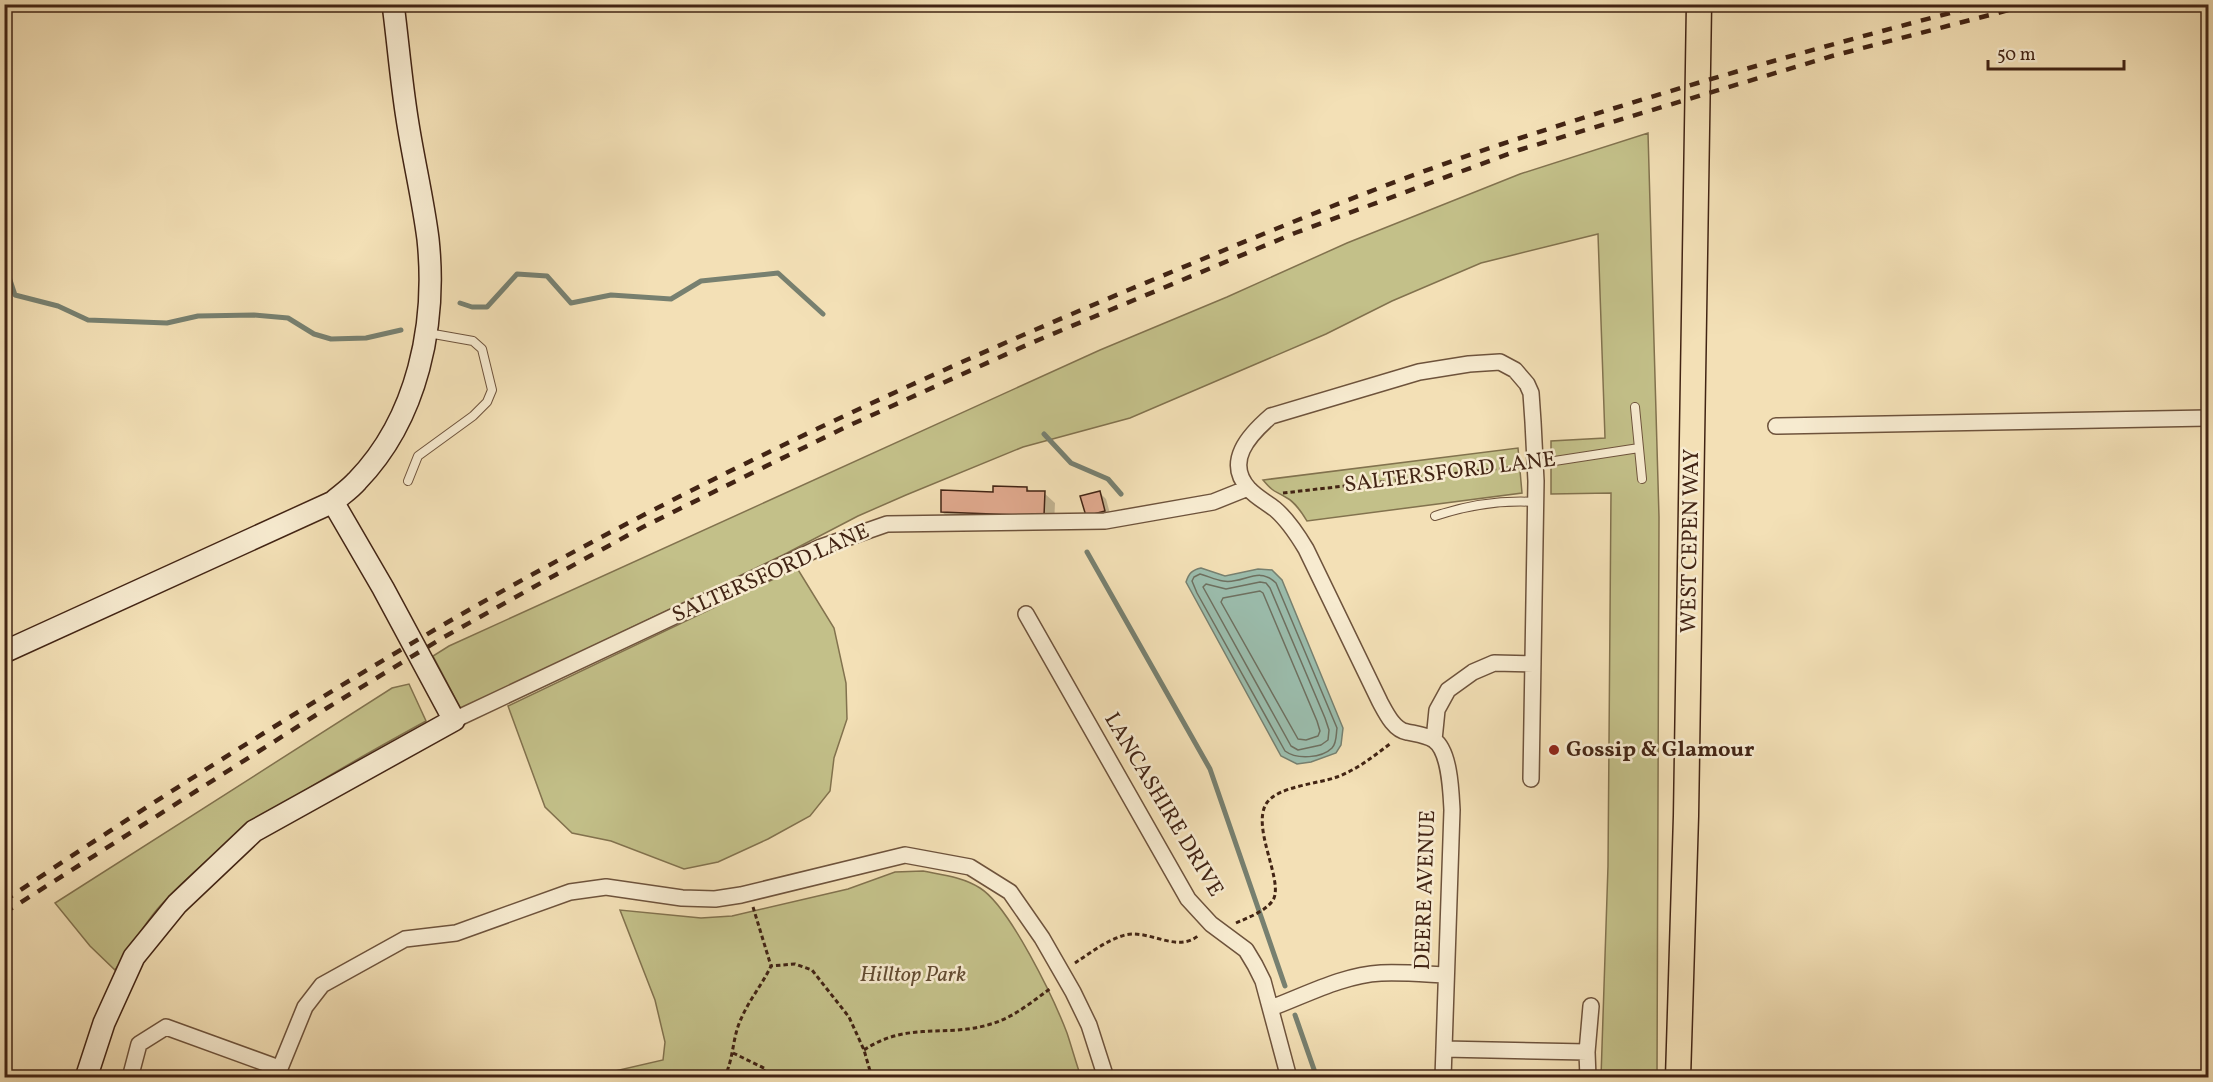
<svg xmlns="http://www.w3.org/2000/svg" width="2213" height="1082" font-family="Vollkorn,serif">
<rect width="100%" height="100%" fill="#f3e0b6"/>
<filter id="stains"><feTurbulence type="fractalNoise" baseFrequency=".00333" numOctaves="4"/><feColorMatrix values="0 0 0 0 .2 0 0 0 0 .09 0 0 0 0 .02 0 0 0 .5 -.17"/></filter>
<radialGradient id="worn" r=".72"><stop offset=".6" stop-color="#630" stop-opacity="0"/><stop offset="1" stop-color="#630" stop-opacity=".3"/></radialGradient>
<path fill="#c3c089" stroke="#82724e" stroke-width="1.5" d="M 1648,133 L 1659,517 L 1657,1077 L 1601,1077 L 1608,866 L 1611,493 L 1551,494 L 1551,441 L 1605,438 L 1598,234 L 1481,263 L 1392,301 L 1326,334 L 1130,418 L 1023,447 L 906,495 L 858,516 L 787,553 L 461,709 L 433,656 L 449,646 L 1100,350 L 1227,297 L 1347,243 L 1520,174 Z
M 1518,448 L 1522,493 L 1307,521 C 1302,513 1296,503 1287,498 C 1274,490 1274,493 1263,480 Z
M 797,568 L 834,628 L 846,683 L 847,719 L 834,758 L 830,791 L 810,816 L 768,839 L 718,862 L 684,869 L 611,841 L 572,833 L 545,807 L 508,706 Z
M 409,684 L 426,721 C 332,773 234,825 160,906 C 143,925 130,949 115,970 L 90,946 L 55,903 L 392,688 Z
M 923,871 C 943,875 963,877 980,888 C 1010,907 1054,999 1067,1033 C 1072,1048 1076,1063 1081,1077 L 589,1077 L 663,1060 L 665,1042 L 655,1000 L 620,910 L 701,918 L 732,916 L 848,889 L 895,872 Z"/>
<path fill="#9bbdad" stroke="#778070" stroke-width="1.5" d="M 1201,568 L 1225,576 L 1258,569 L 1272,570 L 1282,580 L 1343,728 L 1341,745 L 1336,753 L 1311,762 L 1297,764 L 1281,756 L 1186,582 C 1189,573 1192,570 1201,568 Z"/>
<path fill="#0003" d="M 1027,488 L 1031,492 L 1044,493 L 1055,503 L 1054,525 L 953,522 L 942,512 L 994,493 Z
M 1100,493 L 1106,499 L 1111,517 L 1087,515 Z"/>
<g fill="none" stroke-linecap="round" stroke-linejoin="round">
<path stroke="#6e7060" stroke-width="1.5" d="M 1200,574 C 1208,576 1215,580 1223,581 C 1243,585 1258,565 1276,583 L 1337,728 C 1336,734 1337,743 1332,748 C 1322,758 1297,760 1285,751 L 1197,593 L 1192,581 L 1194,577 Z
M 1260,582 L 1266,583 L 1270,588 L 1325,718 L 1329,730 L 1328,740 L 1321,745 L 1298,750 L 1291,746 L 1203,587 L 1206,584 L 1226,589 Z
M 1260,591 L 1263,593 L 1317,721 L 1320,731 L 1318,736 L 1306,740 L 1298,739 L 1221,602 L 1223,598 Z"/>
<path stroke="#778070" stroke-width="5" d="M 4,270 L 8,274 L 15,295 L 58,306 L 88,320 L 167,323 L 198,316 L 254,315 L 288,318 L 314,334 L 331,339 L 366,338 L 401,330
M 460,303 L 472,307 L 487,307 L 517,274 L 547,276 L 571,303 L 611,295 L 671,299 L 701,281 L 778,273 L 823,314
M 1044,434 L 1071,463 L 1108,479 L 1121,494
M 1087,552 L 1210,769 L 1285,986
M 1295,1015 L 1317,1078"/>
</g>
<path fill="#e0a98e" stroke="#422414" stroke-width="1.5" d="M 993,486 L 1027,487 L 1027,491 L 1045,491 L 1044,516 L 941,512 L 941,490 L 993,492 Z
M 1100,491 L 1105,511 L 1086,516 L 1080,496 Z"/>
<g fill="none" stroke-linecap="round" stroke-linejoin="round">
<defs>
<path id="service" d="M 1635,407 L 1642,479
M 1535,464 L 1639,448
M 408,481 L 418,456 L 473,416 L 487,402 L 492,390 L 482,349 L 473,341 L 428,333
M 1435,516 C 1468,505 1500,500 1535,502"/>
<path id="minor" d="M 1776,426 L 2208,418
M 1026,614 L 1188,899 L 1211,924 L 1246,950 L 1255,965 L 1263,981 L 1289,1078
M 454,720 L 821,547 L 887,524 L 1105,521 L 1213,502 L 1248,488
M 1434,740 L 1437,710 L 1448,690 L 1473,672 L 1494,663 L 1533,664
M 1271,1008 C 1306,995 1343,975 1381,973 C 1402,972 1425,974 1446,975
M 1444,1049 L 1587,1052 L 1588,1078
M 1587,1052 L 1591,1006
M 130,1078 L 139,1044 L 166,1027 L 279,1068
M 276,1078 L 305,1007 L 322,985 L 405,939 L 456,933 L 570,892 L 606,887 L 682,898 L 715,899 L 741,895 L 905,855 L 970,867 L 1010,892 L 1042,938 L 1073,992 L 1089,1025 L 1106,1078
M 1443,1078 L 1452,810 C 1451,792 1450,751 1434,740 C 1426,735 1416,734 1407,732 C 1394,730 1386,713 1380,702 L 1306,549 C 1297,534 1288,520 1275,509 C 1266,502 1256,497 1249,489 C 1224,462 1249,435 1271,416 L 1419,372 L 1469,364 L 1500,362 L 1515,370 L 1527,384 L 1531,393 L 1533,422 L 1536,481 L 1531,779"/>
<path id="secondary" d="M 4,652 L 333,502 C 341,495 350,489 357,481 C 418,418 437,324 428,239 C 423,199 413,158 407,118 C 401,80 398,42 393,4
M 86,1078 L 104,1023 L 134,957 L 177,904 L 254,831 L 454,720 L 383,588 L 333,502"/>
<path id="trunk" d="M 1678,1078 L 1686,816 L 1699,4"/>
</defs>
<use href="#service" stroke="#6e533c" stroke-width="10"/>
<use href="#minor" stroke="#6e533c" stroke-width="18"/>
<use href="#secondary" stroke="#422414" stroke-width="24"/>
<use href="#trunk" stroke="#422414" stroke-width="27"/>
<path stroke="#422414" stroke-width="3" stroke-dasharray="4.5 3" stroke-linecap="butt" d="M 1283,493 L 1521,466
M 753,907 L 771,966
M 1236,923 C 1247,918 1269,910 1274,898 C 1282,878 1252,828 1266,804 C 1277,786 1318,784 1337,777 C 1358,769 1374,756 1391,743
M 1075,963 C 1090,953 1107,940 1125,935 C 1150,929 1177,954 1199,935
M 864,1050 C 907,1021 946,1038 991,1024 C 1013,1018 1033,1001 1051,988
M 733,1053 L 766,1069 L 760,1078
M 724,1078 C 734,1059 732,1038 741,1019 C 749,1000 762,985 771,966 L 795,964 L 812,970 L 849,1017 L 864,1050 L 872,1078"/>
<use href="#service" stroke="#f7ebd0" stroke-width="8"/>
<use href="#minor" stroke="#f7ebd0" stroke-width="15"/>
<use href="#secondary" stroke="#f7ebd0" stroke-width="21"/>
<use href="#trunk" stroke="#f3e0b6" stroke-width="24"/>
<path stroke="#422414" stroke-width="4.5" stroke-dasharray="10 10" stroke-linecap="butt" d="M 4,901 C 147,805 293,713 441,626 C 672,492 916,378 1162,276 C 1277,228 1392,180 1511,141 C 1667,90 1825,45 1985,4
M 4,913 L 327,708 L 444,637 L 548,579 L 643,527 L 750,474 L 848,426 L 1031,343 L 1295,233 L 1519,150 L 1832,56 L 2032,4"/>
</g>
<circle fill="#8f2418" stroke="#f7ebd0" stroke-width="2" cx="1554" cy="750" r="6"/>
<g text-anchor="middle" dominant-baseline="central" stroke-width="5" stroke-linejoin="round" paint-order="stroke">
<g font-size="22" fill="#422414" stroke="#f7ebd0">
<text transform="translate(1450 473) rotate(-7)">SALTERSFORD LANE</text>
<text transform="translate(1691 541) rotate(-89)">WEST CEPEN WAY</text>
<text transform="translate(771 574) rotate(-24)">SALTERSFORD LANE</text>
<text transform="translate(1163 805) rotate(59)">LANCASHIRE DRIVE</text>
<text transform="translate(1426 890) rotate(-88)">DEERE AVENUE</text>
</g>
<g font-size="22" font-weight="bold" fill="#422414" stroke="#f7ebd0" text-anchor="start">
<text x="1566" y="750">Gossip &amp; Glamour</text>
</g>
<g font-size="22" font-style="italic" fill="#624b31" stroke="#f7ebd0">
<text x="913" y="975">Hilltop Park</text>
</g>
</g>
<rect width="2213" height="1082" fill="none" stroke="#f3e0b6" stroke-width="24"/>
<rect x="6" y="6" width="2201" height="1070" fill="none" stroke="#422414" stroke-width="3"/>
<rect x="12" y="12" width="2189" height="1058" fill="none" stroke="#422414" stroke-width="1.5"/>
<path d="M1988 60v9h136v-9" fill="none" stroke="#422414" stroke-width="3"/>
<text x="1997" y="60" font-size="18" fill="#422414" stroke="#f7ebd0" stroke-width="4.5" paint-order="stroke">50 m</text>
<rect width="100%" height="100%" filter="url(#stains)"/>
<rect width="100%" height="100%" fill="url(#worn)"/>
</svg>
